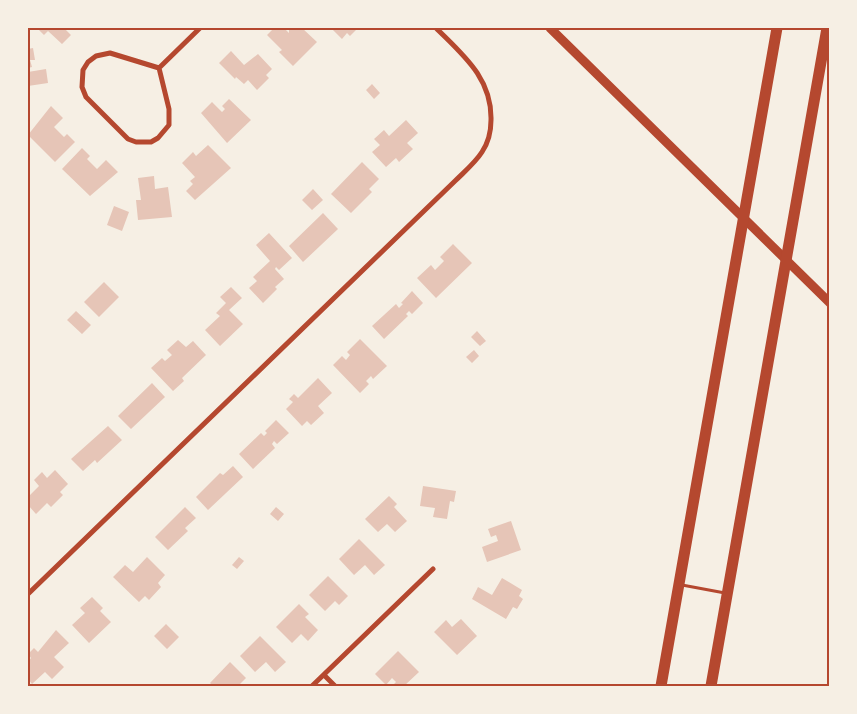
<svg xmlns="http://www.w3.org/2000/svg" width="857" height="714" font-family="'Open Sans',sans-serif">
<rect width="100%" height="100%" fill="#f6efe4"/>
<path fill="#e6c5b7" d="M 37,28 L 64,28 L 71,35 L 62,44 L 48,31 L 44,35 Z
M 274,28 L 284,28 L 289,33 L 289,28 L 302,28 L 317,42 L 293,66 L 279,52 L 282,50 L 267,35 Z
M 331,28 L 358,28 L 350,36 L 347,33 L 342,39 Z
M 33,48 L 35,60 L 30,60 L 32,67 L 28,68 L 28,49 Z
M 231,51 L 244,65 L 258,54 L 272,69 L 266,75 L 269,78 L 257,90 L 248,80 L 244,84 L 236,77 L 235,79 L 219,63 Z
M 46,69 L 48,83 L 28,86 L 28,72 Z
M 372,84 L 380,93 L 374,99 L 366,90 Z
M 229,99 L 251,120 L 227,143 L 201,113 L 212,102 L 222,112 L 225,109 L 222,106 Z
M 51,106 L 63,118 L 54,127 L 64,137 L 67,134 L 75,142 L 55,162 L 28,135 Z
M 406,120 L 418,133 L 407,143 L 413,149 L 399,162 L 396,158 L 386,167 L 372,152 L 380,145 L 374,139 L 384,130 L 389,136 Z
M 208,145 L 231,168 L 195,200 L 186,191 L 193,184 L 190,181 L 195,177 L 182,163 L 193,152 L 196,156 Z
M 82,148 L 90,156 L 87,159 L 97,169 L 106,160 L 118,172 L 90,196 L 62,169 Z
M 362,162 L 379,179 L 369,189 L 372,192 L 351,213 L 331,194 Z
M 154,176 L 155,189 L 168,187 L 172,217 L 138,220 L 136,200 L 141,200 L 138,178 Z
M 313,189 L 323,200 L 312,210 L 302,200 Z
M 114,206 L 129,212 L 122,231 L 107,225 Z
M 323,213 L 338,229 L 303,262 L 289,246 Z
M 269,233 L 292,258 L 279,270 L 276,267 L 275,269 L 284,279 L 275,287 L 277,289 L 263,303 L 249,288 L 257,281 L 253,277 L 270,261 L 256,245 Z
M 453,244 L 472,263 L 436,298 L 417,278 L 431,265 L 435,270 L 444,261 L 440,257 Z
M 104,282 L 119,297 L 99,317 L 84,302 Z
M 231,287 L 242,298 L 229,310 L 243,324 L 220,346 L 205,330 L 220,316 L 216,313 L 226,303 L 220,297 Z
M 412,291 L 423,303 L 412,314 L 409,311 L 406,314 L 408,316 L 384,339 L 372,326 L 396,304 L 399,308 L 403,304 L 401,303 Z
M 76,311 L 91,325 L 82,334 L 67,320 Z
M 477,331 L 486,341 L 480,346 L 471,337 Z
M 360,339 L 387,366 L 373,379 L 371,376 L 366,381 L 369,384 L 360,393 L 333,365 L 342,356 L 346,360 L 350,355 L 347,352 Z
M 178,340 L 186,347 L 193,341 L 206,355 L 182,378 L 184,381 L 173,391 L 151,368 L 162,358 L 165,361 L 172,355 L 167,350 Z
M 474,350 L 479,356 L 472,363 L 466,357 Z
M 318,378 L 332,393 L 318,406 L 324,413 L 311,425 L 307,421 L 302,426 L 286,409 L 293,402 L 289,399 L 294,394 L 298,398 Z
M 152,383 L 165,397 L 131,429 L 118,416 Z
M 276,420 L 289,433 L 277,444 L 274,441 L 272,444 L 275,448 L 253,469 L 239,454 L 261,433 L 264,436 L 267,433 L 265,431 Z
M 108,426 L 122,440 L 97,463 L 95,460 L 83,471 L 71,459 Z
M 233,466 L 243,477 L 208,510 L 196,497 L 220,473 L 223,475 Z
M 55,470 L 68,484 L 60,492 L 63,495 L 51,507 L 47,503 L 36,514 L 28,505 L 28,497 L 39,486 L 34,480 L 42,472 L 47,478 Z
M 423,486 L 456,491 L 454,502 L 450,501 L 447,519 L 433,517 L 435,508 L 420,506 Z
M 389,496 L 397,504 L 394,507 L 407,521 L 395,532 L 387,524 L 378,532 L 365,519 Z
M 185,507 L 196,518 L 185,528 L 188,531 L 168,550 L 155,537 Z
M 276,507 L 284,514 L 278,521 L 270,514 Z
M 511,521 L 521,550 L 487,562 L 482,547 L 498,541 L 496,535 L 491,537 L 488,529 Z
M 359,539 L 385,565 L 374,575 L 365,565 L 354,575 L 339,559 Z
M 147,557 L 165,575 L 158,583 L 161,587 L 149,600 L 145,596 L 139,602 L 113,577 L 125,565 L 133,572 Z
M 239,557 L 244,561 L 237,569 L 232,565 Z
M 328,576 L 348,596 L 339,605 L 335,601 L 325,611 L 309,595 Z
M 502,578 L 522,590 L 519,596 L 523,599 L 517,609 L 513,607 L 506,619 L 472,599 L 478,587 L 492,595 Z
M 92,597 L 103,608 L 100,611 L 111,622 L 89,643 L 72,625 L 85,613 L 80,608 Z
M 299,604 L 309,614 L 305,617 L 318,630 L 308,641 L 301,634 L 292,643 L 276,627 Z
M 461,619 L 477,636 L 457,655 L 434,632 L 446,620 L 452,627 Z
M 166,624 L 179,637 L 167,649 L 154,636 Z
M 56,630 L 69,643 L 54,657 L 64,667 L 52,679 L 45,672 L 32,684 L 28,679 L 28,662 L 31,658 L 28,654 L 34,648 L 38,652 Z
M 260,636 L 286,662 L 275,672 L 266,662 L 255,672 L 240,656 Z
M 398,651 L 419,672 L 404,686 L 395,686 L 393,685 L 396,682 L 392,678 L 386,685 L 375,674 Z
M 230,662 L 246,678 L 238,686 L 213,686 L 210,683 Z"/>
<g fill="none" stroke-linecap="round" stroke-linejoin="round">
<path stroke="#b5482f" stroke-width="3" d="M 682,585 L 725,593"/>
<path stroke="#b5482f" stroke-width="5" d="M 110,53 L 159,68 L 169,109 L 169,125 L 158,138 L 151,142 L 136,142 L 128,139 L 86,97 L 82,87 L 83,70 L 88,62 L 96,56 Z
M 159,68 L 200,28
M 28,594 L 455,181 C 464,172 475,163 482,152 C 488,143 491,131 491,120 C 492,78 463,55 436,28
M 324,675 L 335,686
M 312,686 L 433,569"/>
<path stroke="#b5482f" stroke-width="9" d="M 550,28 L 830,303"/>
<path stroke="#b5482f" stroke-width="11" d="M 661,686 L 777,28
M 711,686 L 827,28"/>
</g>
<rect width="857" height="714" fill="none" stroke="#f6efe4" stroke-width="58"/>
<rect x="29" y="29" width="799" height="656" fill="none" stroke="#b5482f" stroke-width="2"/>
</svg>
